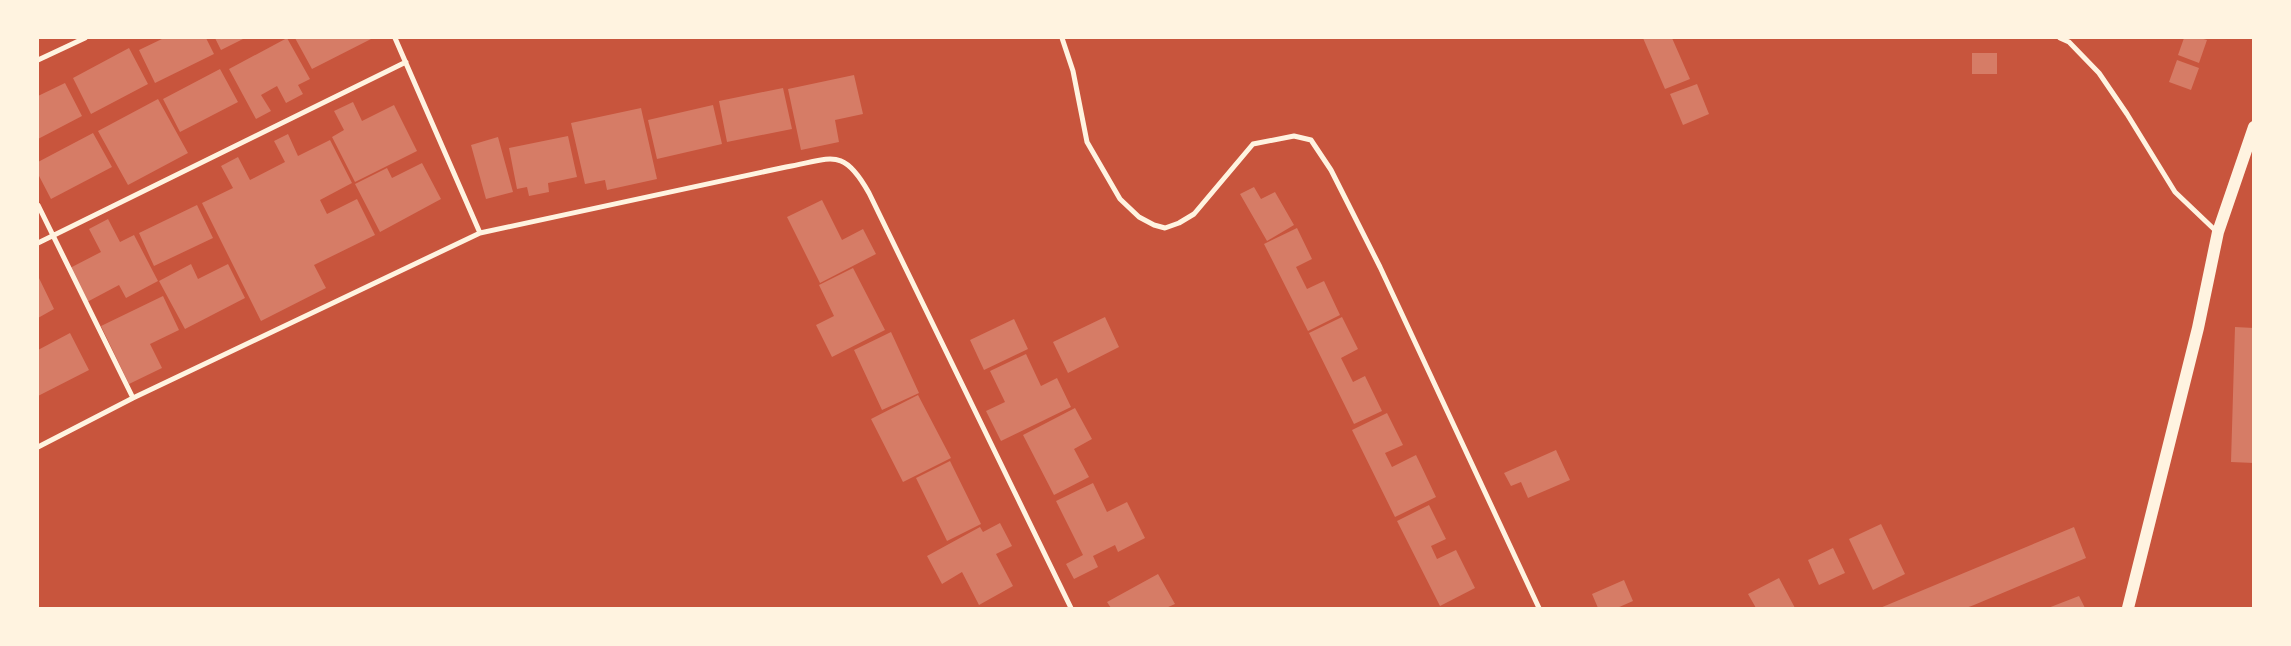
<svg xmlns="http://www.w3.org/2000/svg" width="2291" height="646" font-family="Raleway,sans-serif">
<rect width="100%" height="100%" fill="#c8553d"/>
<path fill="#d67c66" d="M 164,38 L 206,38 L 214,54 L 155,83 L 139,50 Z
M 215,38 L 245,38 L 221,50 Z
M 287,38 L 310,79 L 298,85 L 303,94 L 286,103 L 277,86 L 261,95 L 271,111 L 256,119 L 229,69 Z
M 295,38 L 373,38 L 312,69 Z
M 1643,38 L 1672,38 L 1690,79 L 1665,89 Z
M 2184,38 L 2200,38 L 2207,40 L 2199,63 L 2178,55 Z
M 129,48 L 148,84 L 91,114 L 73,78 Z
M 1972,53 L 1997,53 L 1997,74 L 1972,74 Z
M 2177,60 L 2199,68 L 2191,90 L 2169,82 Z
M 220,69 L 238,102 L 180,132 L 163,99 Z
M 854,75 L 863,114 L 835,120 L 839,142 L 801,150 L 788,89 Z
M 65,83 L 82,116 L 38,139 L 38,96 Z
M 1697,84 L 1709,114 L 1683,125 L 1670,94 Z
M 783,88 L 792,129 L 727,142 L 719,101 Z
M 158,99 L 188,153 L 128,185 L 98,131 Z
M 353,102 L 362,121 L 394,105 L 417,151 L 355,182 L 332,137 L 344,130 L 334,111 Z
M 713,105 L 722,144 L 657,159 L 648,120 Z
M 641,108 L 657,179 L 607,190 L 605,180 L 585,184 L 571,123 Z
M 93,133 L 112,167 L 51,199 L 38,174 L 38,162 Z
M 288,134 L 298,156 L 330,140 L 352,183 L 320,200 L 327,214 L 357,199 L 375,235 L 314,265 L 326,288 L 261,321 L 202,203 L 233,188 L 221,166 L 238,157 L 250,180 L 285,162 L 274,141 Z
M 568,136 L 577,177 L 548,183 L 549,192 L 529,196 L 527,187 L 517,189 L 509,148 Z
M 498,137 L 513,192 L 486,199 L 471,145 Z
M 422,163 L 441,199 L 380,232 L 355,184 L 387,168 L 392,178 Z
M 1254,187 L 1261,199 L 1275,192 L 1294,225 L 1267,241 L 1240,194 Z
M 822,200 L 842,240 L 863,229 L 876,254 L 820,283 L 787,217 Z
M 197,205 L 213,238 L 154,266 L 139,233 Z
M 108,219 L 120,242 L 134,235 L 158,281 L 126,298 L 119,285 L 87,302 L 70,268 L 101,252 L 89,229 Z
M 1297,228 L 1312,259 L 1296,267 L 1307,289 L 1324,281 L 1340,315 L 1308,331 L 1264,244 Z
M 191,264 L 198,279 L 228,264 L 245,298 L 185,329 L 159,281 Z
M 853,268 L 885,330 L 832,357 L 816,325 L 834,316 L 819,285 Z
M 38,276 L 54,309 L 38,318 Z
M 163,296 L 179,330 L 150,344 L 162,368 L 129,384 L 101,326 Z
M 1105,317 L 1119,347 L 1068,373 L 1053,342 Z
M 1342,317 L 1358,349 L 1341,358 L 1353,382 L 1365,376 L 1382,411 L 1354,424 L 1309,333 Z
M 1014,319 L 1028,349 L 984,370 L 970,340 Z
M 2235,327 L 2254,328 L 2254,463 L 2231,462 Z
M 891,332 L 919,393 L 882,410 L 854,350 Z
M 70,333 L 89,370 L 38,396 L 38,350 Z
M 1026,354 L 1041,386 L 1057,378 L 1071,407 L 1001,441 L 986,411 L 1005,402 L 990,371 Z
M 918,395 L 951,458 L 903,482 L 871,419 Z
M 1075,408 L 1092,439 L 1074,449 L 1089,477 L 1054,495 L 1023,435 Z
M 1387,413 L 1403,445 L 1385,453 L 1392,467 L 1416,455 L 1436,497 L 1395,517 L 1352,430 Z
M 1556,450 L 1570,480 L 1528,498 L 1521,482 L 1511,486 L 1504,473 Z
M 950,461 L 981,524 L 947,541 L 916,478 Z
M 1093,483 L 1107,512 L 1127,502 L 1145,538 L 1118,552 L 1115,545 L 1093,556 L 1098,567 L 1074,579 L 1066,564 L 1083,555 L 1056,501 Z
M 1429,505 L 1446,539 L 1431,546 L 1437,559 L 1456,550 L 1475,588 L 1440,606 L 1397,521 Z
M 1000,523 L 1012,546 L 996,554 L 1013,586 L 979,605 L 962,572 L 942,584 L 927,556 L 980,527 L 983,532 Z
M 1881,524 L 1905,574 L 1873,590 L 1849,539 Z
M 2074,527 L 2086,558 L 1974,605 L 1966,608 L 1880,608 Z
M 1833,548 L 1845,573 L 1819,585 L 1808,560 Z
M 1158,574 L 1175,604 L 1166,608 L 1111,608 L 1107,602 Z
M 1779,578 L 1795,608 L 1756,608 L 1748,594 Z
M 1624,580 L 1633,601 L 1617,608 L 1598,608 L 1592,594 Z
M 2079,596 L 2085,608 L 2048,608 Z"/>
<g fill="none" stroke-linecap="round" stroke-linejoin="round">
<path stroke="#fff3e0" stroke-width="5" d="M 395,38 L 480,233
M 1062,38 L 1073,71 L 1087,142 L 1120,199 L 1139,217 L 1154,225 L 1165,228 L 1179,223 L 1194,214 L 1253,144 L 1294,136 L 1311,140 L 1331,170 L 1380,267 L 1539,608
M 2060,38 L 2069,42 L 2099,73 L 2127,114 L 2175,192 L 2217,232
M 38,60 L 85,38
M 38,205 L 133,398
M 38,243 L 406,62
M 38,447 L 133,398 L 480,233 L 786,167 C 832,159 843,146 869,193 L 1071,608"/>
<path stroke="#fff3e0" stroke-width="12" d="M 2128,608 L 2198,328 L 2218,232 L 2254,127"/>
</g>
<rect width="2291" height="646" fill="none" stroke="#fff3e0" stroke-width="78"/>
</svg>
